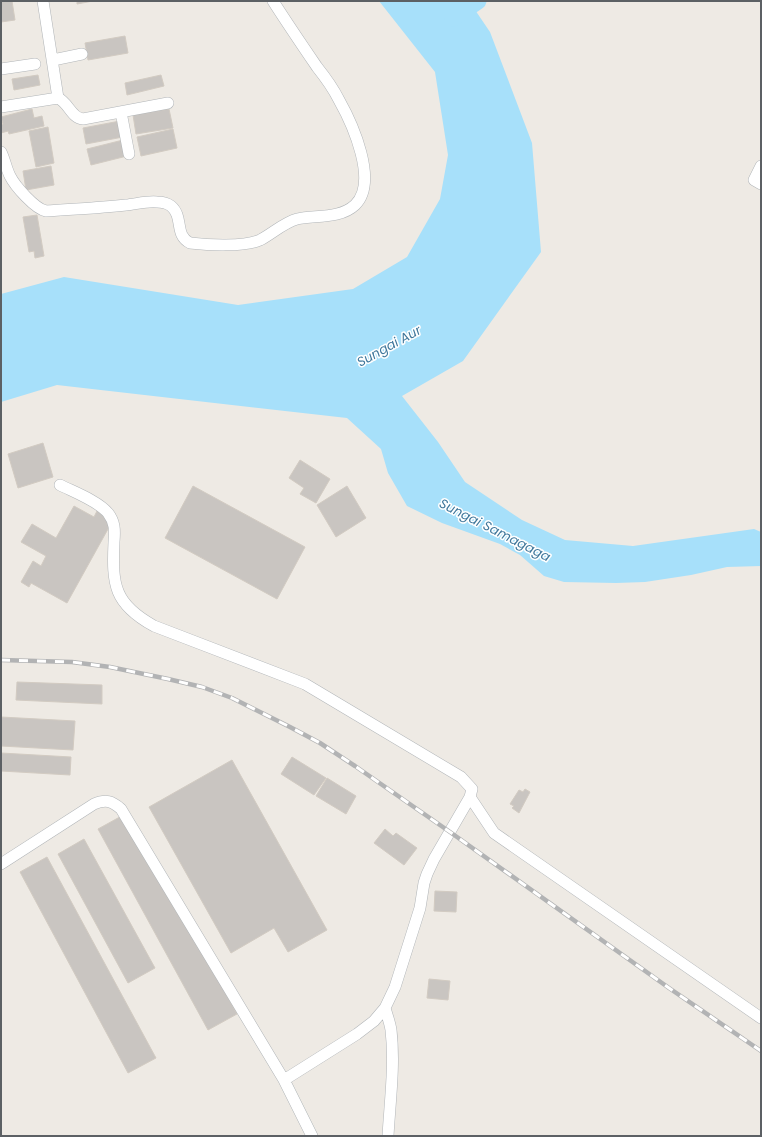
<svg xmlns="http://www.w3.org/2000/svg" width="762" height="1137" font-family="Poppins,sans-serif">
<rect width="100%" height="100%" fill="#eeeae4"/>
<path fill="#a7e0fa" d="M 379,1 L 469,1 L 490,32 L 532,143 L 541,252 L 463,361 L 402,396 L 438,442 L 465,482 L 522,520 L 565,540 L 633,546 L 754,529 L 761,532 L 761,566 L 727,567 L 691,575 L 645,582 L 616,583 L 564,582 L 544,576 L 520,555 L 500,544 L 442,523 L 407,506 L 388,473 L 381,449 L 347,418 L 57,385 L 1,402 L 1,294 L 64,277 L 238,305 L 353,289 L 407,257 L 440,199 L 448,155 L 435,72 Z"/>
<g fill="none" stroke-linecap="round" stroke-linejoin="round">
<path stroke="#a7e0fa" stroke-width="17" d="M 453,18 L 478,1"/>
</g>
<path fill="#c9c5c1" stroke="#d2cbc2" d="M 1,1 L 12,1 L 15,20 L 1,22 Z
M 77,1 L 93,1 L 77,4 Z
M 125,36 L 128,53 L 88,60 L 85,43 Z
M 38,75 L 40,85 L 14,90 L 12,79 Z
M 161,75 L 164,86 L 127,95 L 125,83 Z
M 32,109 L 34,118 L 42,116 L 44,126 L 9,134 L 8,131 L 1,133 L 1,125 L 3,124 L 1,117 Z
M 169,109 L 173,128 L 136,134 L 133,115 Z
M 120,121 L 123,137 L 86,144 L 83,128 Z
M 48,127 L 54,163 L 36,167 L 29,131 Z
M 173,129 L 177,148 L 141,156 L 137,137 Z
M 123,140 L 127,156 L 91,165 L 87,149 Z
M 51,166 L 54,185 L 26,190 L 23,171 Z
M 37,215 L 44,256 L 35,258 L 34,251 L 29,252 L 23,217 Z
M 43,443 L 53,477 L 18,488 L 8,454 Z
M 300,460 L 330,479 L 316,503 L 300,494 L 304,488 L 289,478 Z
M 193,486 L 305,547 L 277,599 L 165,538 Z
M 347,486 L 366,518 L 336,537 L 317,505 Z
M 74,506 L 94,517 L 97,511 L 113,520 L 67,603 L 31,583 L 29,587 L 21,582 L 33,561 L 41,566 L 46,556 L 21,542 L 32,524 L 56,538 Z
M 17,682 L 102,685 L 102,704 L 16,700 Z
M 1,717 L 75,721 L 73,750 L 1,746 Z
M 1,753 L 71,757 L 70,775 L 1,771 Z
M 292,757 L 326,778 L 314,795 L 281,774 Z
M 232,760 L 327,930 L 288,952 L 274,928 L 231,953 L 149,807 Z
M 327,778 L 356,796 L 346,814 L 316,796 Z
M 525,789 L 530,792 L 519,813 L 512,808 L 514,806 L 510,804 L 519,790 L 523,792 Z
M 127,813 L 237,1014 L 208,1030 L 98,829 Z
M 385,829 L 393,836 L 396,833 L 417,848 L 404,865 L 374,843 Z
M 84,839 L 155,968 L 128,983 L 58,854 Z
M 47,857 L 156,1058 L 128,1073 L 20,872 Z
M 435,891 L 457,892 L 456,912 L 434,911 Z
M 429,979 L 450,981 L 448,1000 L 427,998 Z"/>
<g fill="none" stroke-linecap="round" stroke-linejoin="round">
<defs>
<path id="minor" d="M 43,1 L 58,98
M 53,60 L 82,54
M 1,69 L 35,64
M 1,107 L 58,98 C 69,103 71,118 83,119 L 168,103
M 121,112 L 129,154
M 1,152 C 5,160 6,168 10,176 C 15,186 35,209 46,211 C 73,209 100,208 126,205 C 136,204 147,201 157,202 C 162,202 167,203 171,206 C 184,217 174,235 190,243 C 208,245 244,247 260,240 C 272,234 283,223 297,219 C 315,215 340,219 355,205 C 379,182 352,123 339,100 C 333,88 325,77 317,67 C 302,45 287,23 273,1
M 761,166 L 754,180 L 761,184
M 60,485 C 74,492 98,501 108,513 C 115,522 115,530 114,542 C 112,585 114,604 154,626 L 305,684 L 461,777 L 472,789 L 470,797 L 434,859 L 427,874 L 424,883 L 420,908 L 395,987 L 385,1008 L 374,1021 L 357,1034 L 284,1080 L 312,1136
M 470,797 L 494,833 L 761,1018
M 1,864 L 94,804 C 106,799 112,801 121,809 L 284,1080
M 385,1008 C 387,1015 390,1023 391,1030 C 395,1064 390,1101 388,1136"/>
</defs>
<use href="#minor" stroke="#b1b5b8" stroke-width="12"/>
<use href="#minor" stroke="#fff" stroke-width="11"/>
<defs>
<path id="rail" d="M 1,660 L 72,662 L 110,667 L 168,679 L 202,687 L 232,698 L 290,727 L 320,743 L 355,766 L 450,832 L 669,988 L 761,1051"/>
</defs>
<use href="#rail" stroke="#b2b3b4" stroke-width="4.5"/>
<use href="#rail" stroke="#fff" stroke-width="3" stroke-dasharray="9" stroke-linecap="butt"/>
</g>
<g text-anchor="middle" dominant-baseline="central" stroke-width="3" stroke-linejoin="round" paint-order="stroke">
<g font-size="13" font-style="italic" fill="#3f779b" stroke="#fff">
<text transform="translate(389 346) rotate(-29)">Sungai Aur</text>
<text transform="translate(495 530) rotate(27)">Sungai Samagaga</text>
</g>
</g>
<rect width="762" height="1137" fill="none" stroke="#5c6064" stroke-width="4"/>
</svg>
